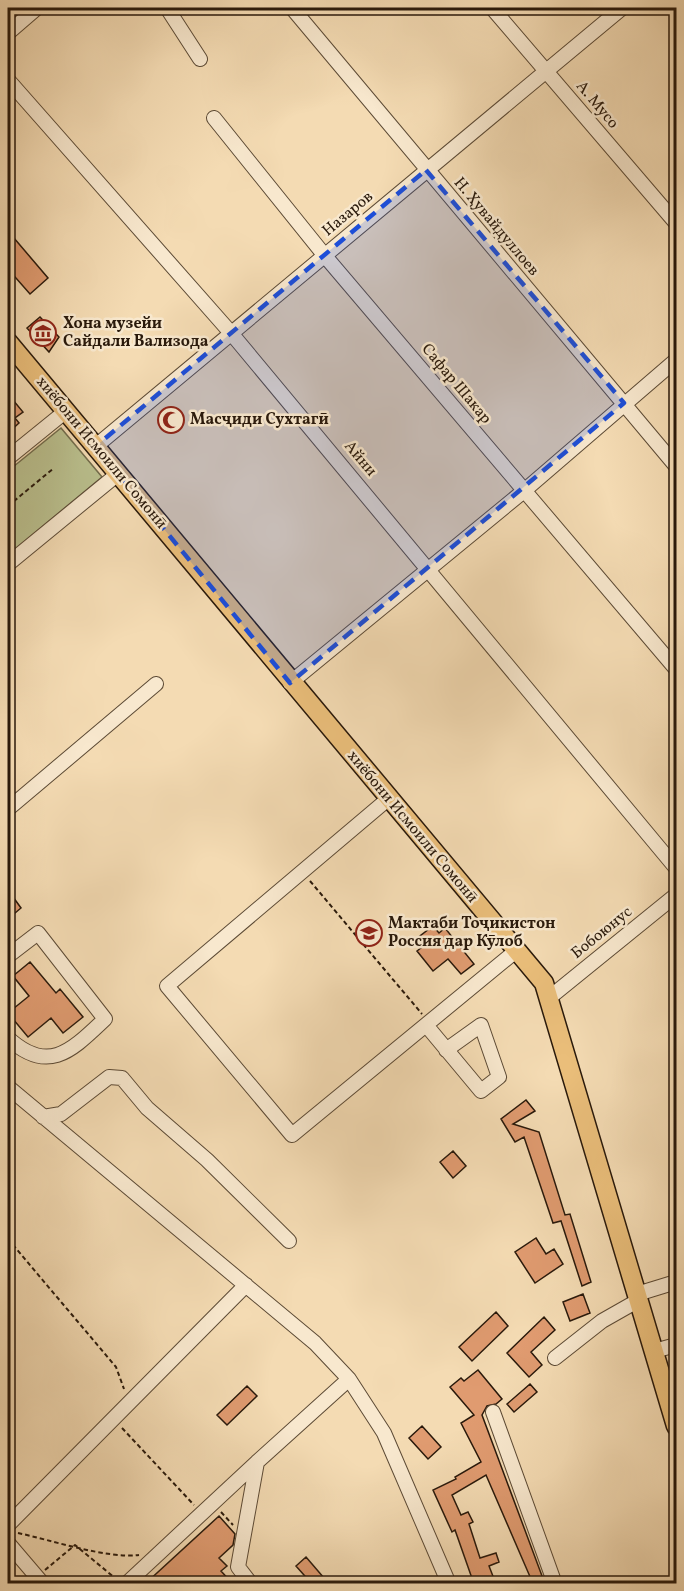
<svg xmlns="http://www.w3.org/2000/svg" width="684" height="1591" font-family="Vollkorn,serif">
<rect width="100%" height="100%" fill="#f4dbb3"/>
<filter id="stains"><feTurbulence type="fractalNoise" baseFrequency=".00333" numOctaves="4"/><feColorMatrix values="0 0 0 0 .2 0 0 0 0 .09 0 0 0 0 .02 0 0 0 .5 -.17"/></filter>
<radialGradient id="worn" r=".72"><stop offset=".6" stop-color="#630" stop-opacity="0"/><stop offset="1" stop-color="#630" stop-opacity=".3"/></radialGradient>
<path fill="#bac08e" stroke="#726c4c" stroke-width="1.5" d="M 61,428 L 102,477 L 8,555 L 8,471 Z"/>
<path fill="#e09b70" stroke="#29190b" stroke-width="1.5" d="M 8,231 L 48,278 L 30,294 L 8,269 Z
M 40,317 L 59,337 L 49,352 L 27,328 Z
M 8,394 L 23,412 L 15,418 L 19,423 L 8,433 Z
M 8,890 L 21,908 L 8,919 Z
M 433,926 L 439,933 L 445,928 L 474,964 L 461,974 L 448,959 L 433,971 L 417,951 L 422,947 L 416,939 Z
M 30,962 L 56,993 L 60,989 L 83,1017 L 63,1033 L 51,1018 L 28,1037 L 8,1013 L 29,996 L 13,976 Z
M 526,1100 L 535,1111 L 513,1124 L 539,1132 L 565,1215 L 570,1214 L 591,1282 L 582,1286 L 561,1221 L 553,1223 L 524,1137 L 515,1142 L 501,1119 Z
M 453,1151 L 466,1166 L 453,1178 L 440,1162 Z
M 536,1238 L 546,1254 L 554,1249 L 563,1264 L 535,1283 L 515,1252 Z
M 583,1294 L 590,1313 L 570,1321 L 563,1302 Z
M 496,1312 L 508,1326 L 472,1361 L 459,1347 Z
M 544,1317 L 555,1330 L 531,1352 L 542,1365 L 529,1377 L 507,1353 Z
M 478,1370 L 502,1399 L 496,1404 L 487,1406 L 482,1415 L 545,1584 L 534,1584 L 531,1579 L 486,1475 L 452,1495 L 461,1515 L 468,1512 L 473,1522 L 469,1524 L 480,1558 L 496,1553 L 499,1562 L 489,1566 L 496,1584 L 474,1584 L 455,1530 L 452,1532 L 433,1490 L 456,1479 L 455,1477 L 481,1462 L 461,1423 L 474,1415 L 450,1387 L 461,1378 L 464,1381 Z
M 530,1384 L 537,1392 L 514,1412 L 507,1404 Z
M 247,1386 L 257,1396 L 227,1425 L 217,1415 Z
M 422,1426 L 441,1447 L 428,1459 L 409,1438 Z
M 219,1516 L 235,1534 L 233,1545 L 219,1558 L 227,1566 L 221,1571 L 233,1584 L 145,1584 Z
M 306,1557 L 324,1578 L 318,1584 L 312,1584 L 296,1566 Z"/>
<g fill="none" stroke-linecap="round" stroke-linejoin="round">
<defs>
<path id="minor" d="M 167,8 L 200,59
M 292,8 L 676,466
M 492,8 L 676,223
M 8,33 L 37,8
M 8,80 L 231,333 L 676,868
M 214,118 L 325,256 L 676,669
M 96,446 L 622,8
M 8,458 L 66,411
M 8,564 L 119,473
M 290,683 L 525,490 L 676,360
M 388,799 L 167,986 L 292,1135 L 517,950
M 8,809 L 156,684
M 8,956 L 38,933 L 105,1019 C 73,1049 49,1076 8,1038
M 549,998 L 676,895
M 426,1025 L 481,1091 L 499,1077 L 481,1025 L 446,1050
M 8,1087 L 315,1343 L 349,1379 L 384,1433 L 449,1584
M 43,1117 L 61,1114 L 109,1077 L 122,1078 L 147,1108 L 207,1160 L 289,1241
M 637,1294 L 676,1282
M 654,1351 L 676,1345
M 555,1358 L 602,1321 L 639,1300
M 493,1412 L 555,1584
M 8,1525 L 246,1285
M 8,1543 L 43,1584
M 126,1584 L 257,1462
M 251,1584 L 238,1567 L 257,1462 L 349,1379"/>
<path id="major" d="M 8,342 L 544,983 L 676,1426"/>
</defs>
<use href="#minor" stroke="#5c4a35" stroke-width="16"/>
<use href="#major" stroke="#29190b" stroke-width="21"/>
<path stroke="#29190b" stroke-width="2" stroke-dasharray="4.5 3" stroke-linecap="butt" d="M 8,506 L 54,468
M 310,881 L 422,1014
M 8,1239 L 116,1367 L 124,1389
M 122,1428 L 194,1505
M 221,1512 L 233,1525
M 18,1533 C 51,1540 107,1559 139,1555
M 45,1570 L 75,1545 L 115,1578"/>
<use href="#minor" stroke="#f8e8ce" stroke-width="14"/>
<use href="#major" stroke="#eabe7a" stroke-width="18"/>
</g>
<path fill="#1d4ed8" fill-opacity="0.2" stroke="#1d4ed8" stroke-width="4.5" stroke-dasharray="12 8" stroke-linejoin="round" d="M 426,170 L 624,403 L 290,683 L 96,446 Z"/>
<defs>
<symbol id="museum-ring" viewBox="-11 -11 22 22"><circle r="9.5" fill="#f8e8ce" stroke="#8f2418" stroke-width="1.5"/><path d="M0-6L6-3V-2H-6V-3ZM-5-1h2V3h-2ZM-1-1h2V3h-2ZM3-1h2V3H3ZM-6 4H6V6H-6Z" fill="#8f2418"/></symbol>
<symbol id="mosque-ring" viewBox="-11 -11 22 22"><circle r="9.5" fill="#f8e8ce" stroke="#8f2418" stroke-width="1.5"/><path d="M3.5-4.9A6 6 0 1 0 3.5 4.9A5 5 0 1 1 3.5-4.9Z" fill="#8f2418"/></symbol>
<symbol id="school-ring" viewBox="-11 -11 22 22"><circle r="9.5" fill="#f8e8ce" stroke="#8f2418" stroke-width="1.5"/><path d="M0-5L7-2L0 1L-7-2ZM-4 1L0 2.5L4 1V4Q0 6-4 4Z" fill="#8f2418"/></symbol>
</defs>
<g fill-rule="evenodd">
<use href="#museum-ring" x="28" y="318" width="30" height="30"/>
<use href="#mosque-ring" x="156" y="405" width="30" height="30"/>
<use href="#school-ring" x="354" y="918" width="30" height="30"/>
</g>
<g text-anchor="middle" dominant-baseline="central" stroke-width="5" stroke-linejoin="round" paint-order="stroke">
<g font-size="16" fill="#29190b" stroke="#f8e8ce">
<text transform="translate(597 105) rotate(50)">А. Мусо</text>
<text transform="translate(348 214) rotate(-40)">Назаров</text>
<text transform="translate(496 227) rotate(50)">Н. Ҳувайдуллоев</text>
<text transform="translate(456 384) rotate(50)">Сафар Шакар</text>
<text transform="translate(101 453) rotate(50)">хиёбони Исмоили Сомонӣ</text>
<text transform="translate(360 459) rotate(50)">Айни</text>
<text transform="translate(412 827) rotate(50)">хиёбони Исмоили Сомонӣ</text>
<text transform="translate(602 933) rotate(-39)">Бобоюнус</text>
</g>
<g font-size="16" font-weight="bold" fill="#29190b" stroke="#f8e8ce" text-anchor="start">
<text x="63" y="324">Хона музейи<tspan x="63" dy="18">Сайдали Вализода</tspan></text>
<text x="190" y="420">Масҷиди Сухтагӣ</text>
<text x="388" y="924">Мактаби Тоҷикистон<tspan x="388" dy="18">Россия дар Кӯлоб</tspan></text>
</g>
</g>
<rect width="684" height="1591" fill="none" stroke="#f4dbb3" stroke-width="30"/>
<rect x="9" y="9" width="666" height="1573" fill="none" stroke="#29190b" stroke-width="3"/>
<rect x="15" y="15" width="654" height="1561" fill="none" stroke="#29190b" stroke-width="1.5"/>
<rect width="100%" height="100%" filter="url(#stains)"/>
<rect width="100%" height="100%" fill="url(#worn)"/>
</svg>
